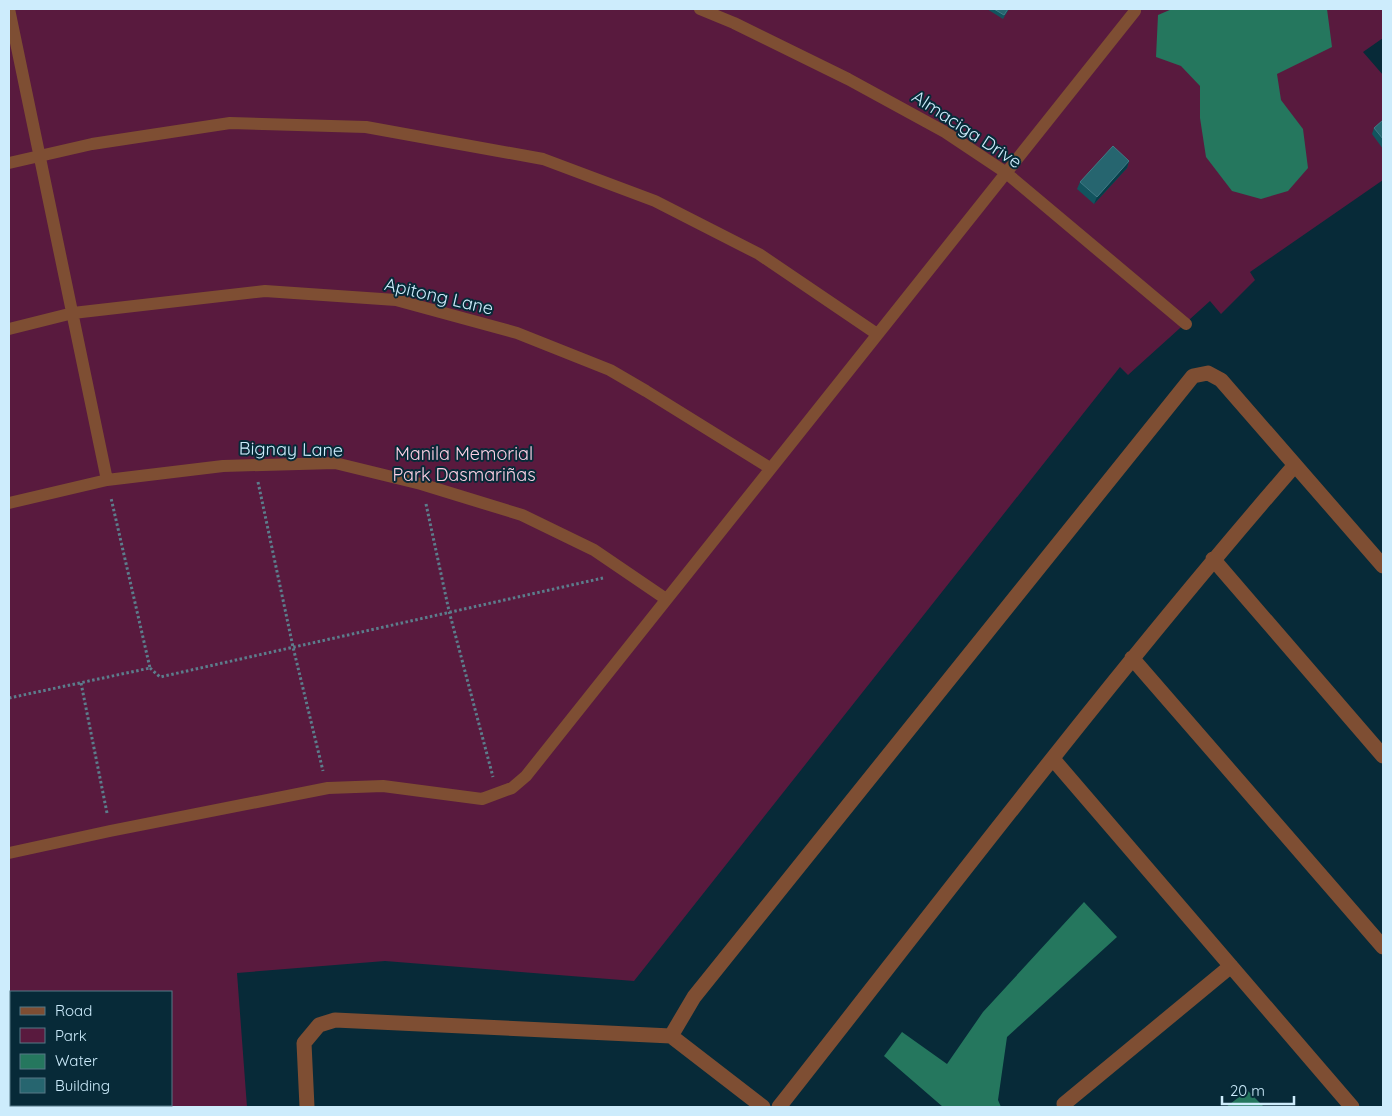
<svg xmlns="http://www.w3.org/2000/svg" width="1392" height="1116" font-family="Quicksand,sans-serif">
<rect width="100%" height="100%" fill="#072a38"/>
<path fill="#591a3e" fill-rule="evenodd" d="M 9,9 L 1383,9 L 1383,38 L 1363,52 L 1383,75 L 1383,180 L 1250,272 L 1255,280 L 1221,314 L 1210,301 L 1128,375 L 1120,367 L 634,981 L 385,961 L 237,973 L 247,1107 L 9,1107 ZM 11,992 L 171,992 L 171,1105 L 11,1105 Z"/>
<path fill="#25775e" d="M 1172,9 L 1327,9 L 1332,47 L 1277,74 L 1281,100 L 1303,129 L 1308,168 L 1288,191 L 1261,199 L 1232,191 L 1206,157 L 1200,118 L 1200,86 L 1181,66 L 1156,57 L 1158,15 Z
M 1084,902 L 1117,937 L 1007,1037 L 998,1100 L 1001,1107 L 943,1107 L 884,1056 L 902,1032 L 947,1064 L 983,1012 Z
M 1248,1091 L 1264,1107 L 1226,1107 L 1247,1091 Z"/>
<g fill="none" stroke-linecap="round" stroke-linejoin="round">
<path stroke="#5c7d8c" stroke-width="3" stroke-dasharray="2.5 2.5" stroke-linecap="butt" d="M 258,482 L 293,647 L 323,771
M 426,504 L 449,611 L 493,777
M 150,668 L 160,677 L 603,578
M 81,683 L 107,813
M 9,698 L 150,668 L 111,498"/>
<path stroke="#7e4e33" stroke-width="12" d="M 9,9 L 107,480
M 700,9 L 734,23 L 848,79 L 945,132 L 1005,172 L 1186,324
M 9,163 L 92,144 L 230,123 L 366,127 L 543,159 L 655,201 L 759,254 L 877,334
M 9,329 L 73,313 L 265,291 L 396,300 L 517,333 L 610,370 L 646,391 L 770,468
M 9,503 L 107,480 L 223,466 L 335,463 L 421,484 L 522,515 L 594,550 L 666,599
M 9,853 L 110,831 L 328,788 L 383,786 L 482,799 L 512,788 L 526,776 L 1135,11 L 1134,9"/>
<path stroke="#7e4e33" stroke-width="15" d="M 1213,559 L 1383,756
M 1132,658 L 1383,947
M 1053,759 L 1352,1107
M 671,1036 L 694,997 L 1193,376 L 1208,373 L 1221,380 L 1383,566
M 1064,1104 L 1231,966
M 307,1107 L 304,1043 L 319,1025 L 335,1020 L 671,1036 L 763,1107
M 779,1107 C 949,891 1115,672 1295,465"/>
</g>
<path fill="#12545e" d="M 987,9 L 1009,9 L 1003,19 Z
M 1383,120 L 1383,149 L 1372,134 L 1374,128 Z
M 1129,161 L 1127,168 L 1094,204 L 1077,189 L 1080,182 Z"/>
<path fill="#053d48" d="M 1129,161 L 1127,168 L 1094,204 L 1097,197 Z"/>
<path fill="#26656f" stroke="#407a85" d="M 994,9 L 1008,9 L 1004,15 Z
M 1383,120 L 1383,139 L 1374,128 Z
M 1113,146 L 1129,161 L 1097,197 L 1080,182 Z"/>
<g text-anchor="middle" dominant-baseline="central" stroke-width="4" stroke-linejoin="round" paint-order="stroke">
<g font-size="18" fill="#cdecfc" stroke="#072a38">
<text transform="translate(967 129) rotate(33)">Almaciga Drive</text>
<text transform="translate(439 296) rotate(13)">Apitong Lane</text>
<text transform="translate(291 449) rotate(1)">Bignay Lane</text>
</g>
<g font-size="18" fill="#fdd1e5" stroke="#072a38">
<text x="464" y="453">Manila Memorial<tspan x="464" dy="21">Park Dasmariñas</tspan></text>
</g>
</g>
<rect width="1392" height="1116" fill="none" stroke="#cdecfc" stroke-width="20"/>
<rect x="10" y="991" width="162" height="115" fill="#072a38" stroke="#567886"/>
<rect x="20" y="1007" width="25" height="8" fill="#7e4e33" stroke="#567886"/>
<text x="55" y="1016" font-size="15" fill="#cdecfc">Road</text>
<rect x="20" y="1028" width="25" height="15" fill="#591a3e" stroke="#567886"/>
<text x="55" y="1041" font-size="15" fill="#cdecfc">Park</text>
<rect x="20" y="1054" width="25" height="15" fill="#25775e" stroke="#567886"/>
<text x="55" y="1066" font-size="15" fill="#cdecfc">Water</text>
<rect x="20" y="1078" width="25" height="15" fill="#26656f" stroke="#567886"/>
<text x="55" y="1091" font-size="15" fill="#cdecfc">Building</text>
<path d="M1222 1096v8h72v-8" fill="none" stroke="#cdecfc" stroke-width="2.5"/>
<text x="1230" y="1096" font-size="15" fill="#cdecfc" stroke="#072a38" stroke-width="4" paint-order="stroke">20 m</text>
</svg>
